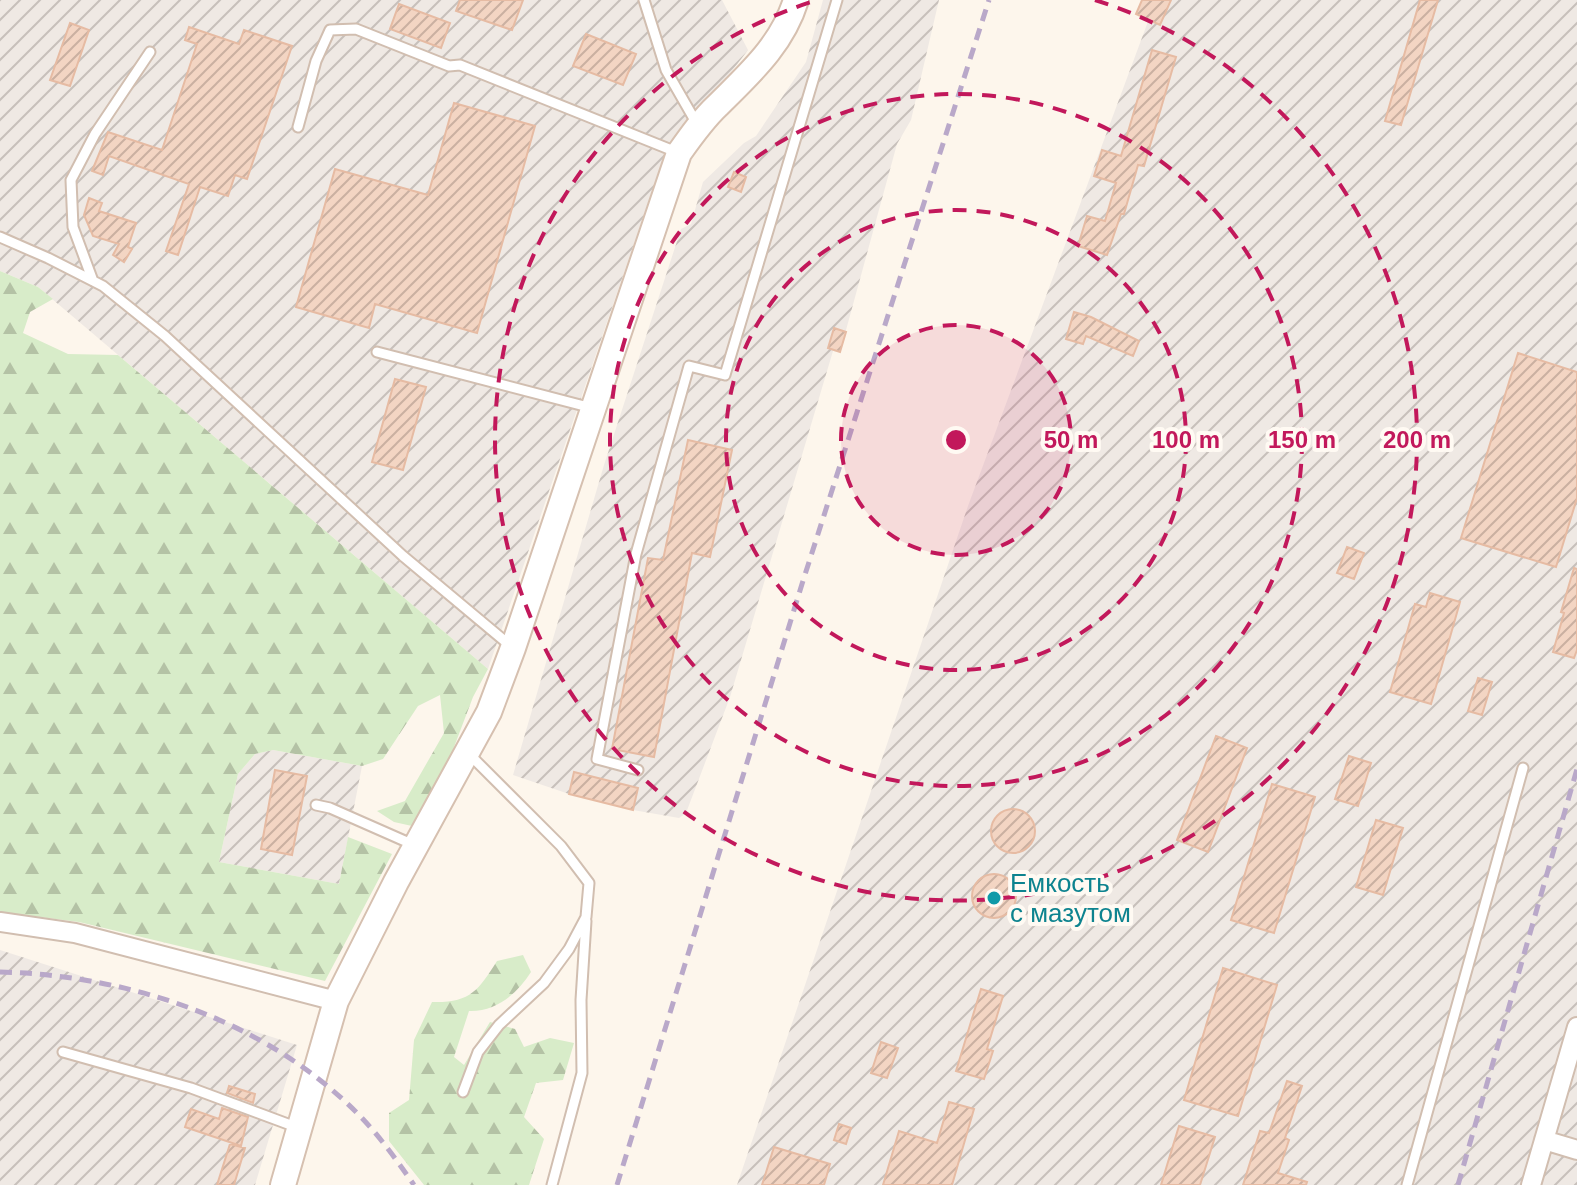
<svg xmlns="http://www.w3.org/2000/svg" width="1577" height="1185" font-family="Helvetica,sans-serif">
<defs>
<pattern id="industrial-furrows" width="10" height="10" patternUnits="userSpaceOnUse" patternTransform="scale(2)"><rect width="10" height="10" fill="#efe9e4"/><path d="M-1 1l2-2M0 10L10 0M9 11l2-2" fill="none" stroke="#c7c0bb"/></pattern>
<pattern id="forest-firs" width="22" height="20" patternUnits="userSpaceOnUse" patternTransform="scale(2)"><rect width="22" height="20" fill="#d8ecc9"/><path d="M5 1l3.5 6h-7zM16 11l3.5 6h-7z" fill="#b4c2a5"/></pattern>
<pattern id="building-hatch" width="6" height="6" patternUnits="userSpaceOnUse" patternTransform="scale(2)"><rect width="6" height="6" fill="#f3d5c3"/><path d="M-1 1l2-2M0 6l6-6M5 7l2-2" fill="none" stroke="#cab0a1"/></pattern>
</defs>
<rect width="100%" height="100%" fill="#fdf6ec"/>
<path fill="url(#industrial-furrows)" d="M 0,0 L 722,0 L 748,50 L 662,162 L 488,669 L 38,287 L 0,271 Z
M 823,0 L 939,0 L 911,120 L 897,144 L 840,352 L 833,351 L 730,697 L 686,813 L 679,818 L 633,810 L 569,794 L 513,775 L 604,465 L 681,229 L 691,224 L 703,182 L 744,143 L 756,136 L 806,62 Z
M 1156,0 L 1577,0 L 1577,1185 L 737,1185 L 968,506 Z
M 273,750 L 362,766 L 339,884 L 219,862 L 238,774 L 255,754 Z
M 0,950 L 297,1045 L 255,1185 L 0,1185 Z"/>
<path fill="url(#forest-firs)" d="M 0,271 L 38,287 L 53,299 L 30,312 L 23,333 L 68,354 L 118,355 L 488,669 L 473,697 L 443,776 L 412,826 L 394,822 L 377,811 L 405,801 L 444,733 L 440,695 L 418,706 L 383,759 L 362,766 L 273,750 L 255,754 L 238,774 L 219,862 L 339,884 L 348,837 L 392,854 L 325,981 L 79,922 L 0,912 Z
M 523,955 L 531,972 C 517,994 496,1012 469,1011 L 454,1057 L 464,1065 L 490,1022 L 515,1029 L 524,1047 L 550,1038 L 574,1043 L 563,1080 L 536,1083 L 524,1117 L 544,1139 L 529,1185 L 424,1185 L 389,1141 L 389,1113 L 409,1100 L 414,1040 L 432,1002 C 470,1003 478,991 497,961 Z"/>
<path fill="url(#building-hatch)" stroke="#e6bba3" stroke-width="2" d="M 460,0 L 523,0 L 512,30 L 456,11 Z
M 1142,0 L 1171,0 L 1160,25 L 1136,14 Z
M 1420,0 L 1438,0 L 1401,125 L 1385,121 Z
M 399,4 L 450,23 L 441,48 L 390,29 Z
M 70,23 L 89,30 L 70,86 L 50,80 Z
M 189,27 L 239,44 L 244,30 L 292,46 L 247,179 L 235,175 L 228,196 L 200,187 L 178,255 L 166,251 L 189,184 L 109,156 L 103,175 L 92,171 L 108,132 L 162,150 L 197,44 L 185,40 Z
M 586,34 L 636,54 L 623,85 L 573,66 Z
M 1152,50 L 1176,57 L 1144,166 L 1138,165 L 1124,214 L 1121,214 L 1107,255 L 1078,246 L 1087,216 L 1105,221 L 1116,183 L 1094,176 L 1102,150 L 1121,156 Z
M 454,103 L 535,126 L 477,333 L 375,304 L 369,328 L 296,307 L 335,169 L 428,195 Z
M 734,172 L 746,177 L 741,192 L 728,187 Z
M 89,198 L 102,203 L 99,211 L 136,223 L 128,247 L 132,249 L 124,262 L 113,255 L 119,244 L 93,236 L 84,215 Z
M 1074,312 L 1091,317 L 1139,341 L 1133,356 L 1086,336 L 1083,344 L 1066,339 Z
M 834,328 L 846,332 L 840,352 L 828,348 Z
M 1518,353 L 1577,372 L 1577,498 L 1556,567 L 1461,538 Z
M 395,379 L 426,387 L 403,470 L 372,462 Z
M 688,440 L 732,450 L 710,557 L 692,553 L 654,757 L 612,749 L 648,558 L 663,560 Z
M 1347,547 L 1364,553 L 1354,579 L 1337,573 Z
M 1574,568 L 1577,569 L 1577,650 L 1574,658 L 1553,652 L 1564,613 L 1561,612 Z
M 1430,593 L 1460,602 L 1431,704 L 1390,692 L 1415,604 L 1426,607 Z
M 1478,678 L 1492,682 L 1482,715 L 1468,711 Z
M 1216,736 L 1247,748 L 1208,852 L 1177,840 Z
M 1349,756 L 1371,763 L 1358,806 L 1335,799 Z
M 275,770 L 307,776 L 292,855 L 261,849 Z
M 574,772 L 638,788 L 633,810 L 569,794 Z
M 1272,784 L 1315,797 L 1274,933 L 1231,920 Z
M991 831a22 22 0 1 1 44 0a22 22 0 1 1-44 0Z
M 1376,820 L 1403,828 L 1383,895 L 1356,887 Z
M972 896a22 22 0 1 1 44 0a22 22 0 1 1-44 0Z
M 1223,968 L 1277,985 L 1238,1116 L 1184,1100 Z
M 981,989 L 1003,996 L 987,1049 L 993,1051 L 984,1079 L 956,1071 Z
M 881,1042 L 898,1048 L 887,1078 L 871,1073 Z
M 1287,1081 L 1302,1086 L 1285,1138 L 1289,1140 L 1278,1173 L 1307,1182 L 1306,1185 L 1243,1185 L 1260,1131 L 1269,1133 Z
M 229,1086 L 255,1094 L 253,1103 L 227,1093 Z
M 949,1102 L 974,1109 L 952,1185 L 883,1185 L 899,1131 L 937,1143 Z
M 222,1108 L 248,1117 L 241,1146 L 185,1127 L 191,1109 L 219,1119 Z
M 839,1124 L 851,1128 L 846,1144 L 834,1140 Z
M 1179,1126 L 1215,1137 L 1200,1185 L 1161,1185 Z
M 230,1144 L 245,1148 L 234,1185 L 217,1185 Z
M 774,1147 L 830,1164 L 824,1185 L 762,1185 Z"/>
<g fill="none" stroke-linecap="round" stroke-linejoin="round">
<defs>
<path id="lane" d="M 644,0 L 666,70 L 697,124
M 298,127 L 316,61 L 330,30 L 356,29 L 449,66 L 460,65 L 679,153
M 0,237 L 48,258 L 103,286 L 165,336 L 403,556 L 513,648
M 93,281 L 73,227 L 71,180 L 95,134 L 150,52
M 377,352 L 592,408
M 638,770 L 597,759 L 636,554 L 689,366 L 725,375 L 837,0
M 316,805 L 330,808 L 414,845
M 63,1052 L 191,1088 L 296,1127
M 463,1092 L 478,1052 L 499,1025 L 544,983 L 569,949 L 586,917 L 589,883 L 561,846 L 468,753
M 552,1185 L 582,1073 L 581,1000 L 586,921
M 1407,1185 L 1523,768"/>
<path id="street" d="M 0,922 L 75,933 L 336,1001
M 1544,1140 L 1577,1150
M 1531,1185 L 1577,1027"/>
<path id="secondary" d="M 283,1185 L 336,1001 L 396,882 L 489,712 L 513,648 L 679,153 C 691,136 703,119 718,105 C 750,73 782,45 796,0"/>
</defs>
<use href="#lane" stroke="#d1beb0" stroke-width="13"/>
<use href="#street" stroke="#d1beb0" stroke-width="22"/>
<use href="#secondary" stroke="#d6c0b0" stroke-width="28"/>
<use href="#lane" stroke="#fff" stroke-width="9"/>
<use href="#street" stroke="#fff" stroke-width="18"/>
<use href="#secondary" stroke="#fff" stroke-width="24"/>
<path stroke="#b9a8c9" stroke-width="5" stroke-dasharray="12 8" stroke-linecap="butt" d="M 0,972 C 131,975 269,1022 361,1117 C 381,1138 398,1162 414,1185
M 617,1185 L 802,584 L 989,0
M 1458,1185 L 1577,769"/>
</g>
<circle cx="956" cy="440" r="115" fill="#c2185b" fill-opacity=".12"/>
<g fill="none" stroke="#c2185b" stroke-width="4" stroke-dasharray="14 10">
<circle cx="956" cy="440" r="115"/>
<circle cx="956" cy="440" r="230"/>
<circle cx="956" cy="440" r="346"/>
<path d="M1095 0A461 461 0 1 1 817 0"/>
</g>
<circle fill="#0f9aa8" stroke="#fffaf3" stroke-width="3" cx="994" cy="898" r="8"/>
<g text-anchor="middle" dominant-baseline="central" stroke-width="8" stroke-linejoin="round" paint-order="stroke">
<g font-size="26" fill="#0d838f" stroke="#fffaf3" text-anchor="start">
<text x="1010" y="883">Емкость<tspan x="1010" dy="30">с мазутом</tspan></text>
</g>
</g>
<circle cx="956" cy="440" r="12" fill="#c2185b" stroke="#fffaf3" stroke-width="4"/>
<g font-size="24" text-anchor="middle" font-weight="bold" fill="#c2185b" stroke="#fffaf3" stroke-width="8" stroke-linejoin="round" paint-order="stroke">
<text x="1071" y="448">50 m</text>
<text x="1186" y="448">100 m</text>
<text x="1302" y="448">150 m</text>
<text x="1417" y="448">200 m</text>
</g>
</svg>
